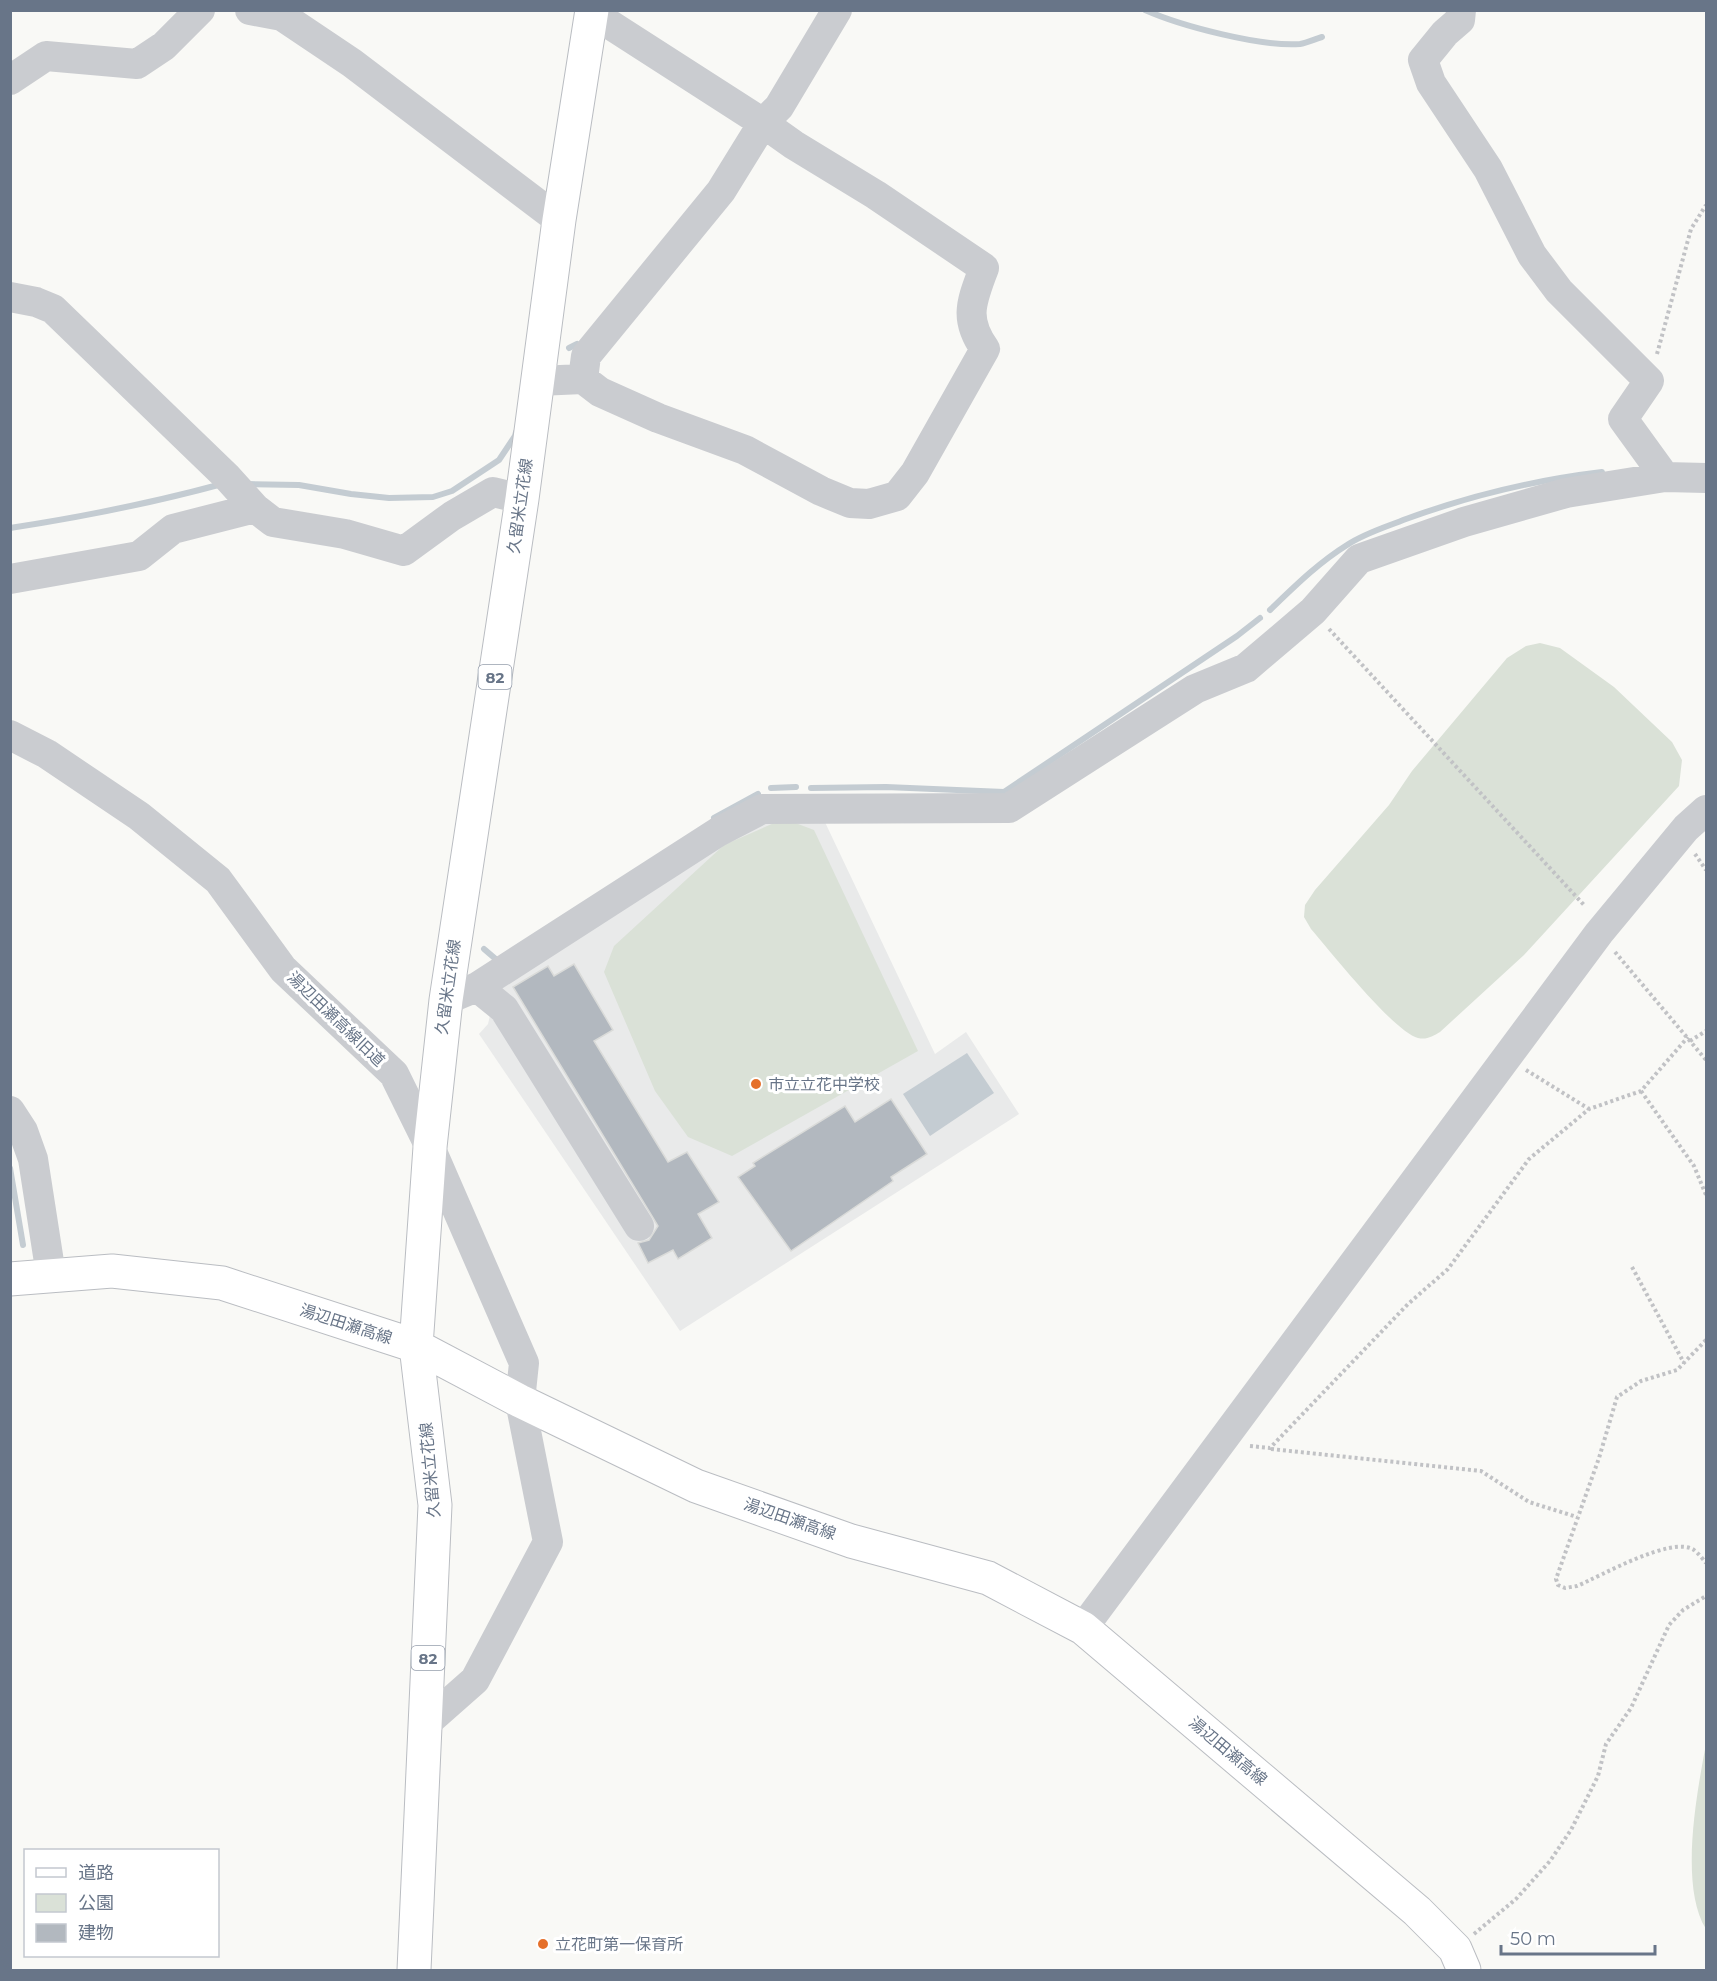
<svg xmlns="http://www.w3.org/2000/svg" width="1717" height="1981" font-family="Montserrat,'Noto Sans JP',sans-serif">
<rect width="100%" height="100%" fill="#f9f9f6"/>
<path fill="#e9eaea" d="M 758,816 L 823,818 L 935,1054 L 966,1032 L 1019,1114 L 680,1331 L 479,1034 L 488,1024 L 499,976 Z"/>
<path fill="#dae1d7" d="M 1540,643 L 1560,648 L 1614,687 L 1672,742 L 1682,760 L 1679,786 L 1524,955 L 1440,1032 C 1433,1036 1427,1040 1418,1038 C 1394,1032 1330,951 1311,929 L 1304,917 L 1305,905 L 1315,890 L 1389,805 L 1412,771 L 1507,658 L 1526,646 Z
M 790,821 L 814,830 L 918,1051 L 732,1156 L 688,1137 L 655,1091 L 604,972 L 614,946 L 724,845 L 774,823 Z
M 1706,1744 L 1706,1929 C 1679,1886 1697,1792 1706,1744 Z"/>
<path fill="#c4ccd2" d="M 967,1053 L 994,1093 L 930,1136 L 903,1094 Z"/>
<g fill="none" stroke-linecap="round" stroke-linejoin="round">
<path stroke="#c4ccd2" stroke-width="6" d="M 1145,10 C 1181,26 1261,47 1300,44 C 1307,43 1315,39 1322,37
M 569,348 L 577,344
M 247,484 L 299,485 L 351,494 L 389,498 L 433,497 L 452,491 L 499,460 L 515,436 L 516,432
M 10,528 C 82,517 152,503 222,484
M 1270,610 C 1294,587 1318,563 1347,545 C 1365,533 1386,527 1406,519 C 1469,496 1535,480 1602,472
M 771,788 L 796,787
M 811,788 L 886,787 L 1004,792 L 1237,636 L 1260,618
M 714,818 L 758,794
M 484,949 L 498,961 L 500,960
M 10,1168 L 23,1245"/>
</g>
<path fill="#b2b8bf" stroke="#dadbd9" stroke-width="1.5" d="M 574,964 L 613,1030 L 594,1041 L 668,1162 L 687,1152 L 719,1202 L 698,1214 L 712,1238 L 678,1259 L 673,1250 L 648,1263 L 638,1243 L 649,1240 L 658,1226 L 513,987 L 548,966 L 554,976 Z
M 891,1099 L 927,1154 L 891,1177 L 893,1181 L 791,1251 L 738,1177 L 755,1166 L 753,1163 L 845,1106 L 855,1122 Z"/>
<g fill="none" stroke-linecap="round" stroke-linejoin="round">
<defs>
<path id="major" d="M 10,1279 L 112,1271 L 222,1283 L 416,1346 L 520,1401 L 696,1486 L 851,1541 L 988,1578 L 1083,1628 L 1417,1911 L 1455,1949 L 1464,1970
M 414,1970 L 435,1505 L 416,1346 L 430,1147 L 446,1000 L 522,499 L 559,220 L 592,10"/>
</defs>
<use href="#major" stroke="#babdc2" stroke-width="35"/>
<path stroke="#c1c2c5" stroke-width="4" stroke-dasharray="3 3" stroke-linecap="butt" d="M 1657,354 L 1691,229 L 1706,205
M 1329,629 L 1584,905
M 1695,854 L 1706,870
M 1615,952 L 1706,1060
M 1690,1041 L 1706,1031
M 1526,1070 L 1589,1109
M 1641,1091 L 1694,1166 L 1706,1195
M 1632,1267 L 1684,1363
M 1706,1340 L 1677,1370 L 1641,1381 L 1617,1397 L 1599,1458 L 1556,1579 L 1558,1585 L 1565,1588 L 1577,1586 C 1601,1576 1672,1535 1694,1550 C 1698,1553 1703,1559 1706,1563
M 1250,1446 L 1270,1448 L 1408,1304 L 1448,1269 L 1529,1159 L 1589,1109 L 1641,1091 L 1688,1037
M 1271,1449 L 1481,1471 L 1529,1502 L 1577,1517
M 1474,1934 L 1516,1899 L 1550,1861 L 1571,1830 L 1598,1776 L 1606,1744 L 1631,1708 L 1669,1625 L 1683,1610 L 1706,1596"/>
<path stroke="#caccd0" stroke-width="30" d="M 250,10 L 282,16 L 352,63 L 559,220
M 1461,10 L 1460,20 L 1445,33 L 1423,60 L 1431,83 L 1488,169 L 1532,255 L 1559,291 L 1649,381 L 1623,419 L 1665,477
M 10,80 L 46,56 L 137,64 L 164,46 L 200,10
M 10,297 L 36,302 L 53,309 L 227,477 L 255,508 L 273,522 L 345,534 L 404,551 L 452,516 L 493,492 L 522,499
M 583,379 L 600,392 L 658,418 L 745,450 L 821,491 L 850,503 L 869,504 L 897,496 L 915,473 L 985,349 C 963,318 972,301 984,268 L 876,195 L 794,145 L 763,123 L 592,13
M 538,381 L 583,379 L 586,356 L 721,191 L 763,123 L 779,107 L 837,10
M 10,579 L 139,556 L 173,529 L 255,508
M 10,735 L 47,754 L 139,816 L 218,880 L 283,969 L 394,1074 L 430,1147 L 524,1363 L 520,1401 L 548,1542 L 475,1680 L 424,1725
M 477,987 L 504,1009 L 639,1226
M 446,1000 L 477,987 L 718,832 L 762,809 L 1009,808 L 1195,689 L 1246,668 L 1313,611 L 1359,559 L 1464,522 L 1566,493 L 1665,477 L 1706,478
M 10,1111 L 23,1131 L 33,1159 L 51,1275
M 1083,1628 L 1599,933 L 1686,828 L 1706,810"/>
<use href="#major" stroke="#fff" stroke-width="33"/>
</g>
<g fill="#e5702b" stroke="#fff" stroke-width="2">
<circle cx="756" cy="1084" r="6"/>
<circle cx="543" cy="1944" r="6"/>
</g>
<g text-anchor="middle" dominant-baseline="central" stroke-width="6" stroke-linejoin="round" paint-order="stroke">
<g fill="#fff" stroke="#959eac" stroke-width="1.5">
<rect x="478.5" y="665" width="33" height="24" rx="4.5"/>
<rect x="411.5" y="1646" width="33" height="24" rx="4.5"/>
</g>
<g font-size="15" font-weight="bold" fill="#687588">
<text x="495" y="677">82</text>
<text x="428" y="1658">82</text>
</g>
<g font-size="16" fill="#687588" stroke="#fff">
<text transform="translate(520 506) rotate(-82)">久留米立花線</text>
<text transform="translate(448 987) rotate(-82)">久留米立花線</text>
<text transform="translate(336 1019) rotate(44)">湯辺田瀬高線旧道</text>
<text transform="translate(346 1324) rotate(18)">湯辺田瀬高線</text>
<text transform="translate(430 1470) rotate(-95)">久留米立花線</text>
<text transform="translate(790 1519) rotate(19)">湯辺田瀬高線</text>
<text transform="translate(1228 1751) rotate(40)">湯辺田瀬高線</text>
</g>
<g font-size="16" fill="#687588" stroke="#fff" text-anchor="start">
<text x="768" y="1084">市立立花中学校</text>
<text x="555" y="1944">立花町第一保育所</text>
</g>
</g>
<rect width="1717" height="1981" fill="none" stroke="#687588" stroke-width="24"/>
<rect x="24" y="1849" width="195" height="108" fill="#ffffff" stroke="#c3c8cf" stroke-width="1.5"/>
<rect x="36" y="1868" width="30" height="9" fill="#ffffff" stroke="#c3c8cf" stroke-width="1.5"/>
<text x="78" y="1879" font-size="18" fill="#687588">道路</text>
<rect x="36" y="1894" width="30" height="18" fill="#dae1d7" stroke="#c3c8cf" stroke-width="1.5"/>
<text x="78" y="1909" font-size="18" fill="#687588">公園</text>
<rect x="36" y="1924" width="30" height="18" fill="#b2b8bf" stroke="#c3c8cf" stroke-width="1.5"/>
<text x="78" y="1939" font-size="18" fill="#687588">建物</text>
<path d="M1501 1945v9h154v-9" fill="none" stroke="#687588" stroke-width="3"/>
<text x="1510" y="1945" font-size="18" fill="#687588" stroke="#ffffff" stroke-width="4.5" paint-order="stroke">50 m</text>
</svg>
